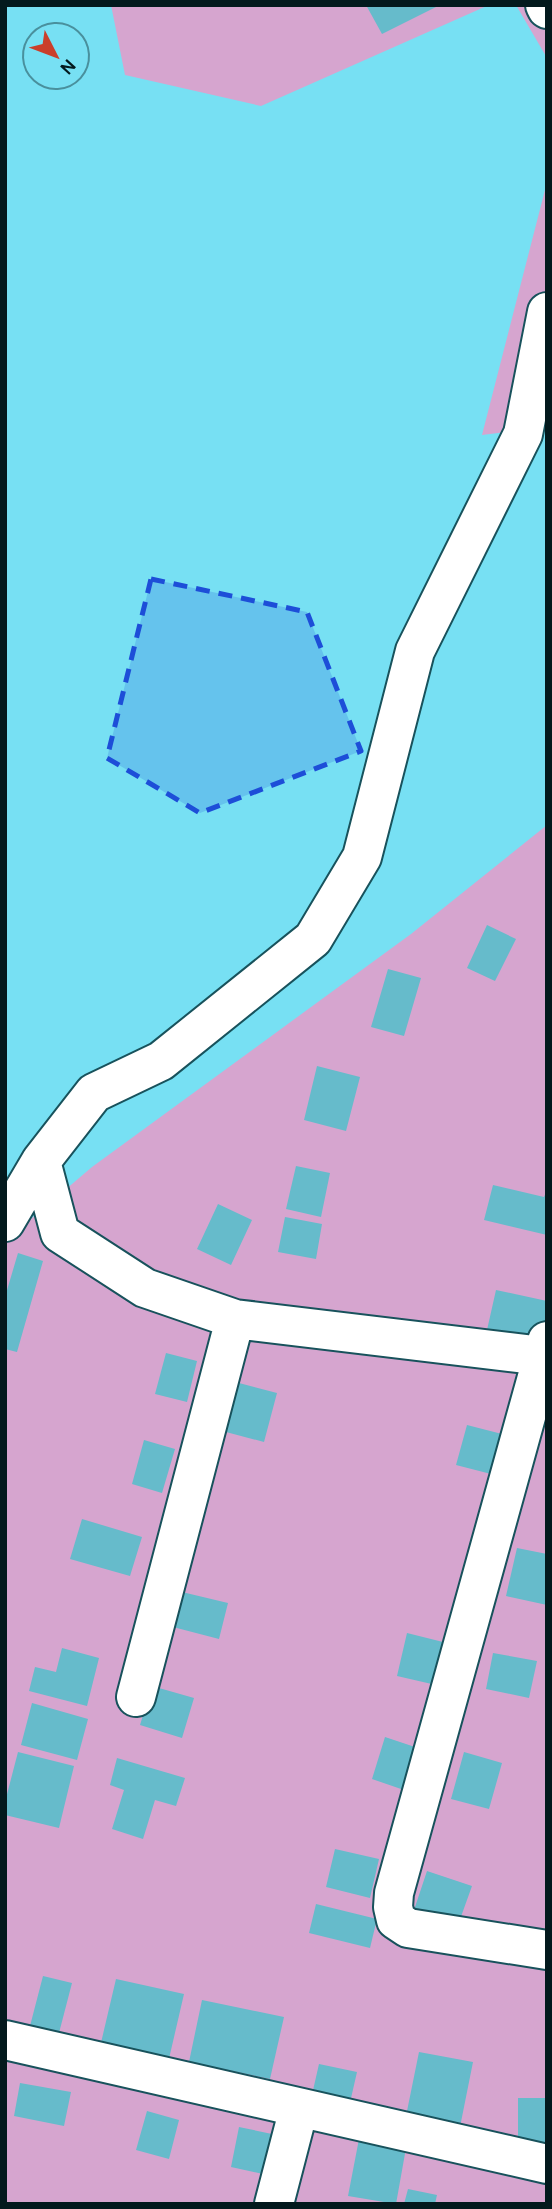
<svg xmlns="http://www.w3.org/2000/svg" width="552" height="2209" font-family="Karla,sans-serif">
<rect width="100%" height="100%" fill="#77e0f3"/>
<path fill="#d6a5cf" d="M 111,5 L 489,5 L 261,106 L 125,75 Z
M 516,5 L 547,5 L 547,58 Z
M 547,182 L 547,427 L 482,435 Z
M 547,825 L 547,2204 L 5,2204 L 5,1241 L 92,1167 L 411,934 Z"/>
<path fill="#66bbcb" d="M 366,5 L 440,5 L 382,34 Z
M 487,925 L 516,939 L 495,981 L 467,968 Z
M 388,969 L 421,978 L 404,1036 L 371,1027 Z
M 317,1066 L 360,1077 L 346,1131 L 304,1120 Z
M 296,1166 L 330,1173 L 321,1217 L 286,1209 Z
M 493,1185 L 544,1197 L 547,1190 L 547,1235 L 484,1220 Z
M 218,1204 L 252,1220 L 231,1265 L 197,1249 Z
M 285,1217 L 322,1224 L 316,1259 L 278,1252 Z
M 18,1253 L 43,1261 L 17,1352 L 5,1349 L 5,1297 Z
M 496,1290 L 547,1301 L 547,1320 L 542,1342 L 487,1330 Z
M 166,1353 L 197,1361 L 187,1402 L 155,1394 Z
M 239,1383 L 277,1393 L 264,1442 L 226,1432 Z
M 467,1425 L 502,1434 L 491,1474 L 456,1465 Z
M 144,1440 L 175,1449 L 162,1493 L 132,1484 Z
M 82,1519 L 142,1537 L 130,1576 L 70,1559 Z
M 517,1548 L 547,1554 L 547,1605 L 506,1596 Z
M 182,1592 L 228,1603 L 219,1639 L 173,1627 Z
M 407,1633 L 447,1643 L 436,1685 L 397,1676 Z
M 62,1648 L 99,1658 L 87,1706 L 29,1691 L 35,1667 L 56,1672 Z
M 493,1653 L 537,1661 L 529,1698 L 486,1689 Z
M 152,1686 L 194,1698 L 182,1738 L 140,1725 Z
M 32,1703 L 88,1719 L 77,1760 L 21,1745 Z
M 385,1737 L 418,1748 L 404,1790 L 372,1779 Z
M 18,1752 L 74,1766 L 59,1828 L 5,1815 L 5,1802 Z
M 464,1752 L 502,1763 L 489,1809 L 451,1799 Z
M 117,1758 L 185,1778 L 176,1806 L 155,1800 L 143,1839 L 112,1829 L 124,1790 L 110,1785 Z
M 335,1849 L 379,1859 L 370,1898 L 326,1887 Z
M 427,1871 L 472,1886 L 458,1925 L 414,1910 Z
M 316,1904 L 377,1919 L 370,1948 L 309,1933 Z
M 43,1976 L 72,1983 L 59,2033 L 30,2026 Z
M 116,1979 L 184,1994 L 168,2063 L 100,2047 Z
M 202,2000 L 284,2017 L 270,2079 L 189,2062 Z
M 419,2052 L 473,2062 L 460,2127 L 406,2116 Z
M 319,2064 L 357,2072 L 349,2107 L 311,2099 Z
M 20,2083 L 71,2092 L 64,2126 L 14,2116 Z
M 518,2098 L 547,2098 L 547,2143 L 518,2144 Z
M 147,2111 L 179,2120 L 169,2159 L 136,2150 Z
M 239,2127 L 272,2134 L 263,2174 L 231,2167 Z
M 359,2139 L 406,2148 L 396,2204 L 348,2196 Z
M 408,2189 L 437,2195 L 435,2204 L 404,2204 Z"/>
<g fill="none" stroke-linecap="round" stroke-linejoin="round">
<defs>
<path id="minor" d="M 545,5 L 547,9
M 5,1222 L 41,1161
M 547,1341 L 394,1893 L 393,1907 L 396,1920 L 408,1928 L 547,1950
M 543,1356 L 235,1319 L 145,1288 L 60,1233 L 41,1161 L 94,1093 L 161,1061 L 313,939 L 362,857 L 415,651 L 523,434 L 547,312
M 136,1697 L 235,1319
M 5,2040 L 547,2164
M 274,2204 L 299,2108"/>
</defs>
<use href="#minor" stroke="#18525c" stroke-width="42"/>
<use href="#minor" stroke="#fff" stroke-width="38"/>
</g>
<path fill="#1d4ed8" fill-opacity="0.2" stroke="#1d4ed8" stroke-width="5" stroke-dasharray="14 9" stroke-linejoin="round" d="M 151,579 L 307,612 L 361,751 L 200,813 L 107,758 Z"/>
<rect width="552" height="2209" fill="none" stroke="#03191d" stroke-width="14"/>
<g transform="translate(56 56) rotate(132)"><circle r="33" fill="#77e0f3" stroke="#49909d" stroke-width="2"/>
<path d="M0-5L12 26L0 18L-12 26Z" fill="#ca3e2a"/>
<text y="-10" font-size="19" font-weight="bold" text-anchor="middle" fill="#03191d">N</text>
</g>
</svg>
